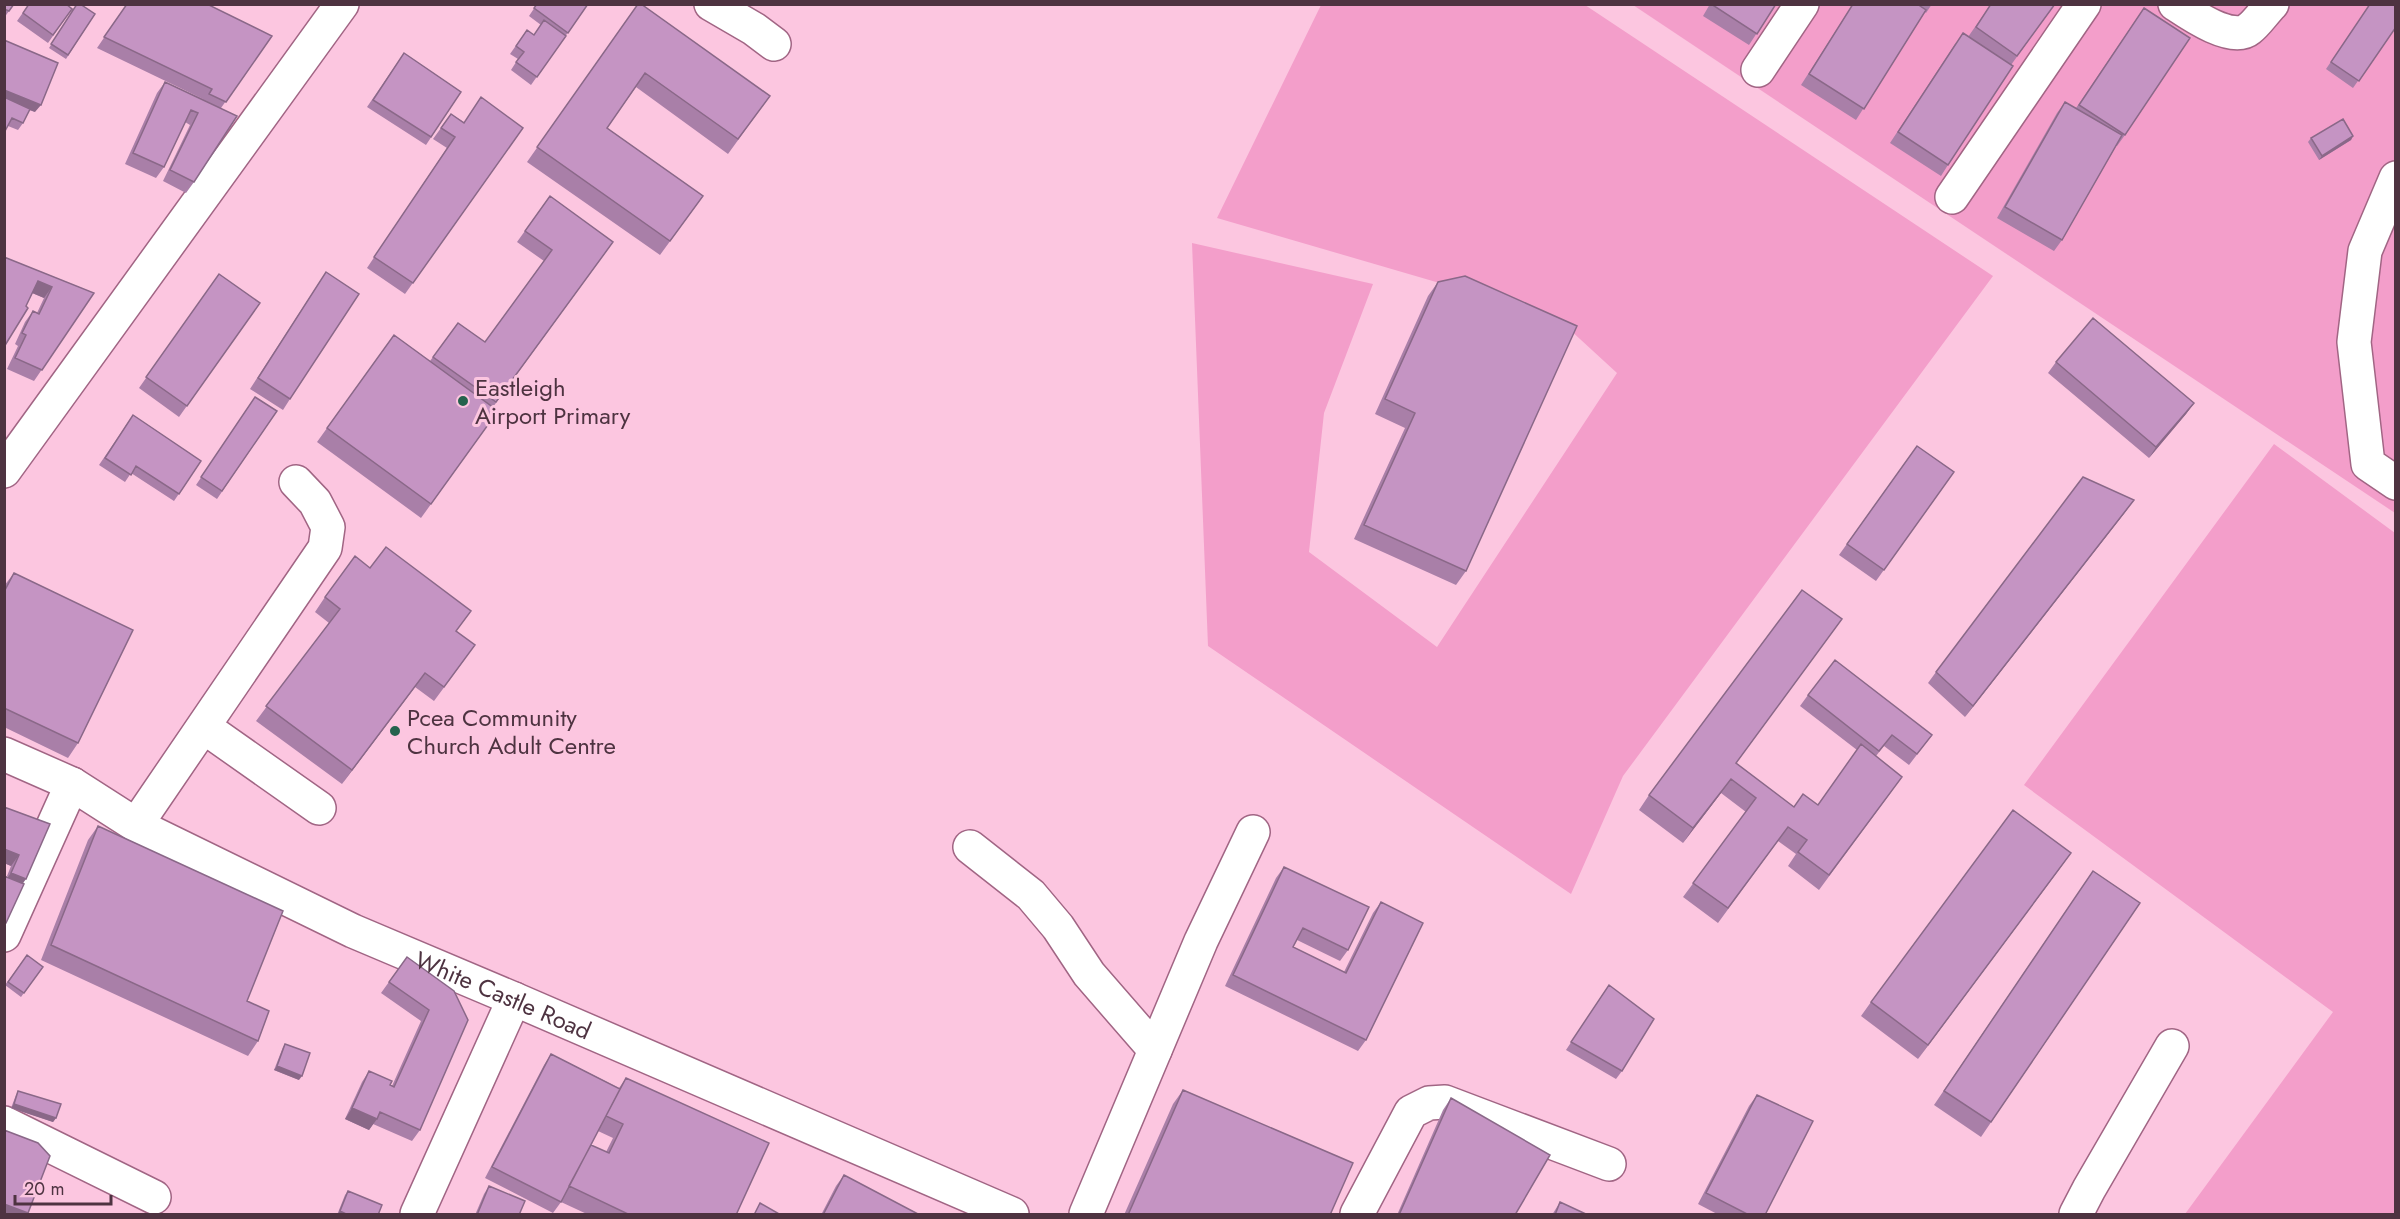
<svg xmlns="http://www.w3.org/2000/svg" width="2400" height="1219" font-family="Jost,sans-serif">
<rect width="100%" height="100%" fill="#fcc6e0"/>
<path fill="#f39eca" d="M 1321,5 L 1585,5 L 1993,276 L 1623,776 L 1571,894 L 1208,646 L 1192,243 L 1373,284 L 1324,413 L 1309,552 L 1437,647 L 1617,373 L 1556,317 L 1217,218 Z
M 1633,5 L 2395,5 L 2395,513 Z
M 2274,444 L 2395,533 L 2395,1214 L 2185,1214 L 2333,1012 L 2024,785 Z"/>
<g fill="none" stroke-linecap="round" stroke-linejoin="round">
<defs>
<g id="minor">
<path d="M 711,4 L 754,29 L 774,44"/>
<path d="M 2175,4 C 2190,14 2232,43 2249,29 C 2257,23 2264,12 2272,4"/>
<path d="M 1758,70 L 1802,4"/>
<path d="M 2396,178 L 2365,251 L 2354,342 L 2368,464 L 2396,483"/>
<path d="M 1952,197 L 2084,4"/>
<path d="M 4,471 L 342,4"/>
<path d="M 204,727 L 319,808"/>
<path id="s1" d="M 4,754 L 72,784 L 136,825 L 353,931 L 514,999 L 1012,1214"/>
<path d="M 136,825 L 325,548 L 328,527 L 315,502 L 296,482"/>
<path d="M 970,847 L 1031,895 L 1058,927 L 1089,974 L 1155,1050"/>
<path d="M 4,935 L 72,784"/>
<path d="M 4,1123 L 154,1197"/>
<path d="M 417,1214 L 514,999"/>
<path d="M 1086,1214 L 1201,941 L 1253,832"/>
<path d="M 1357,1214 L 1411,1112 L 1429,1103 L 1445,1102 L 1609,1164"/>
<path d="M 2076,1214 L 2089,1189 L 2172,1046"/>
</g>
</defs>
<use href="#minor" stroke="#a16584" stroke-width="36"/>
<use href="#minor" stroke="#fff" stroke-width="33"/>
</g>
<path fill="#a97fa8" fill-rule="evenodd" d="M 4,4 L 14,4 L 4,18 Z
M 29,4 L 72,9 L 48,43 L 17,21 Z
M 77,4 L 95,14 L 66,59 L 49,48 Z
M 127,4 L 272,36 L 221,108 L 194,182 L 186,193 L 163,181 L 190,125 L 185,122 L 164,167 L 156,178 L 125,164 L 157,93 L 165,82 L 205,100 L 97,48 Z
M 537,4 L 588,4 L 531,85 L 511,70 L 518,59 L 510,54 L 527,30 L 534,35 L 541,25 L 529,16 Z
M 638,4 L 770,96 L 728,154 L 636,87 L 607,128 L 703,196 L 660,255 L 527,162 Z
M 1710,4 L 1776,4 L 1749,45 L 1703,16 Z
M 1853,4 L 1932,4 L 1926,13 L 1925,12 L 1856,120 L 1801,85 Z
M 1991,4 L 2055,4 L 2011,65 L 1941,176 L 1890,143 L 1955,44 L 1968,37 Z
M 2370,4 L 2396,27 L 2353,88 L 2326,69 Z
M 2144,8 L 2125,135 L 2117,146 L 2116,146 L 2062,240 L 2054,251 L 1997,218 L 2057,113 L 2065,102 L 2076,108 Z
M 4,40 L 35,112 L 29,110 L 23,123 L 18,130 L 8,126 Z
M 404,53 L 461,92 L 426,145 L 367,107 Z
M 451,114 L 464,122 L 523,128 L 405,294 L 367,268 L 447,148 L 433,139 Z
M 2353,136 L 2351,140 L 2319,160 L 2308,142 L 2311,138 Z
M 550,196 L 613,242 L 493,407 L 498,411 L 421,518 L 317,442 L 394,335 L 430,361 L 458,323 L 485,342 L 544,261 L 517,242 Z
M 4,257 L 94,293 L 34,381 L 7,369 L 18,346 L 15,344 L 25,322 L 33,311 L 37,313 L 44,298 L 32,293 Z
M 326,272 L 290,399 L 283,410 L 250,389 Z
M 219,274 L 260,303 L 179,417 L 139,388 Z
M 1438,282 L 1466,571 L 1456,585 L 1354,539 L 1405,428 L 1375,414 L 1428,296 Z
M 2056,362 L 2194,403 L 2186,414 L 2149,458 L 2048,373 Z
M 255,397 L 277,411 L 217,499 L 196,485 Z
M 133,415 L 201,461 L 174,501 L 131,473 L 125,482 L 99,465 Z
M 1917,446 L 1954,472 L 1876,581 L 1839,555 Z
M 2126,511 L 1965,717 L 1928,683 L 1936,672 Z
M 14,573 L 78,743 L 68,758 L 4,727 L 4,586 Z
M 325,597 L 457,631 L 465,659 L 434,701 L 415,687 L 342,784 L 256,721 L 329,623 L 315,612 Z
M 1842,619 L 1736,763 L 1794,807 L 1818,805 L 1857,750 L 1800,706 L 1808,695 L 1932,735 L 1909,765 L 1884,746 L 1876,756 L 1892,791 L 1819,890 L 1788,866 L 1796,854 L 1778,841 L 1718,923 L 1683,897 L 1746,812 L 1721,793 L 1683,843 L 1639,810 L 1649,795 Z
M 4,807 L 50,824 L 23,883 L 7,876 L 11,866 L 4,863 Z
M 98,826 L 258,1041 L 248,1056 L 41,960 L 88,840 Z
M 2071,853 L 1918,1059 L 1861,1016 L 1871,1002 Z
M 1284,867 L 1348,950 L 1340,961 L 1297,940 L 1293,947 L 1344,972 L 1373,913 L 1381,902 L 1366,1040 L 1358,1051 L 1225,986 L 1276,878 Z
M 2093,871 L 2140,903 L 1981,1137 L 1934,1105 Z
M 27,955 L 43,967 L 21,997 L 5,985 Z
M 407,957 L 454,991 L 420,1130 L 412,1141 L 373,1124 L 369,1130 L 345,1119 L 362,1082 L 369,1071 L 392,1086 L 421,1021 L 381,993 Z
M 1609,985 L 1622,1071 L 1616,1079 L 1566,1050 Z
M 285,1044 L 299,1080 L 274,1070 L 283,1047 Z
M 551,1054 L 619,1088 L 626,1078 L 736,1215 L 589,1215 L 561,1202 L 553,1213 L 485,1178 L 544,1065 ZM 598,1131 L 613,1138 L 606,1152 L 588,1149 Z
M 1183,1090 L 1330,1215 L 1124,1215 L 1173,1104 Z
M 18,1091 L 56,1118 L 53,1122 L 11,1108 L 16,1095 Z
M 1757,1095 L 1765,1215 L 1719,1215 L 1698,1204 L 1749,1106 Z
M 1451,1098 L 1515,1215 L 1397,1215 L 1443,1110 Z
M 844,1175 L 918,1215 L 821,1215 L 836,1186 Z
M 489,1186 L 519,1215 L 475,1215 L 484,1194 Z
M 348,1191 L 378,1215 L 337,1215 L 345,1195 Z
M 1560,1202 L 1588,1215 L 1552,1215 Z"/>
<path fill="#8a6888" d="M 4,90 L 41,105 L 35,112 L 4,99 Z
M 2353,136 L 2351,140 L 2319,160 L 2322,156 Z
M 38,281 L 52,287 L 44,298 L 30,292 Z
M 2194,403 L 2186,414 L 2149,458 L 2156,447 Z
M 2134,500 L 2126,511 L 1965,717 L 1973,706 Z
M 425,673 L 415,687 L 342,784 L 352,770 Z
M 1731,779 L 1721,793 L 1683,843 L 1693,828 Z
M 4,849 L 19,855 L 11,866 L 4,863 Z
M 2071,853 L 2061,867 L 1918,1059 L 1928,1045 Z
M 11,873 L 26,879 L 18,890 L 4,882 Z
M 277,1066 L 302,1076 L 299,1080 L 274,1070 Z
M 14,1104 L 56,1118 L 53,1122 L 11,1108 Z
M 352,1108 L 377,1119 L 369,1130 L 345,1119 Z
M 4,1204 L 28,1213 L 27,1215 L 4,1215 Z
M 340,1211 L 348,1215 L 337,1215 Z"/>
<path fill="#c594c3" stroke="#8a6888" stroke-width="1.5" d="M 4,4 L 14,4 L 9,11 L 4,9 Z
M 29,4 L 66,4 L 72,9 L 53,35 L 23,13 Z
M 77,4 L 80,4 L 95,14 L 68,55 L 51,44 Z
M 127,4 L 207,4 L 272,36 L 226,102 L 209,94 L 212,89 L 104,37 Z
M 537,4 L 588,4 L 568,33 L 534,8 Z
M 638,4 L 641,4 L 770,96 L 738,139 L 645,73 L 607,128 L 703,196 L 670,241 L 537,147 Z
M 1711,4 L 1776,4 L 1757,34 Z
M 1853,4 L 1917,4 L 1926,10 L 1864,109 L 1809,74 Z
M 1991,4 L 2055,4 L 2017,56 L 1976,27 Z
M 2370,4 L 2396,4 L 2396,27 L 2359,81 L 2331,62 Z
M 2144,8 L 2190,38 L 2125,135 L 2079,105 Z
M 544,20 L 566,36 L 537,77 L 516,62 L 524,52 L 516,46 L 527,30 L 534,35 Z
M 1963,33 L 2013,66 L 1948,165 L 1898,132 Z
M 4,40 L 58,63 L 41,105 L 4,90 Z
M 404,53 L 461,92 L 431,137 L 373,100 Z
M 165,82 L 237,116 L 194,182 L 170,170 L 198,113 L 191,110 L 164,167 L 133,153 Z
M 4,97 L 30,109 L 23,123 L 12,118 L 4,133 Z
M 481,97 L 523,128 L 413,283 L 374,257 L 455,137 L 441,128 L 451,114 L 464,123 Z
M 2065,102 L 2122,135 L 2062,240 L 2005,207 Z
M 2343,119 L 2353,136 L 2322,156 L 2311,138 Z
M 550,196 L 613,242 L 496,402 L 433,357 L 458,323 L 485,342 L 552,250 L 525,231 Z
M 4,257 L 94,293 L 42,370 L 15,358 L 26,335 L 22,333 L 33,311 L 39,314 L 52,287 L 38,281 L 26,306 L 28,308 L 4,347 Z
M 326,272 L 359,294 L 290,399 L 258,378 Z
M 219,274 L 260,303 L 187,406 L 146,377 Z
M 1465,276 L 1577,326 L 1466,571 L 1364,525 L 1415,413 L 1385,399 L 1438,282 Z
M 2093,318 L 2194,403 L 2156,447 L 2056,362 Z
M 394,335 L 498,411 L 431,504 L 327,428 Z
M 255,397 L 277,411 L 222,491 L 201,477 Z
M 133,415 L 201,461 L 179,494 L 136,466 L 131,475 L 105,458 Z
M 1917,446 L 1954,472 L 1884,570 L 1847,544 Z
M 2083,477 L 2134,500 L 1973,706 L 1936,672 Z
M 386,547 L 471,611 L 456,631 L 475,645 L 444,687 L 425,673 L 352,770 L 266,706 L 340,609 L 325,597 L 355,556 L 370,568 Z
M 14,573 L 133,630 L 78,743 L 4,708 L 4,592 Z
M 1802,590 L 1842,619 L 1736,763 L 1794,807 L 1803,794 L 1818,805 L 1861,744 L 1902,777 L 1829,875 L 1798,852 L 1807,840 L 1788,827 L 1728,908 L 1693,883 L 1756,798 L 1731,779 L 1693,828 L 1649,795 Z
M 1835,660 L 1932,735 L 1917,754 L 1892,735 L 1879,751 L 1808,695 Z
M 4,807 L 50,824 L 26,879 L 11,873 L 19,855 L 4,849 Z
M 2013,810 L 2071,853 L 1928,1045 L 1871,1002 Z
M 98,826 L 283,911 L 247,1001 L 269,1011 L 258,1041 L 51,945 Z
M 1284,867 L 1369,907 L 1348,950 L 1303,928 L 1293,947 L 1346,973 L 1381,902 L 1423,923 L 1366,1040 L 1233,975 Z
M 2093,871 L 2140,903 L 1991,1122 L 1944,1091 Z
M 4,876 L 24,884 L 6,923 L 4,923 Z
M 27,955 L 43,967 L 24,993 L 8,982 Z
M 407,957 L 454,991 L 468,1020 L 420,1130 L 380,1112 L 377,1119 L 352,1108 L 369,1071 L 392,1081 L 390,1085 L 394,1087 L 429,1010 L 389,982 Z
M 1609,985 L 1654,1019 L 1622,1071 L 1571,1042 Z
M 285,1044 L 310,1053 L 302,1076 L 277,1066 Z
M 551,1054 L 620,1089 L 561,1202 L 492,1167 Z
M 626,1078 L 769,1143 L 736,1215 L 630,1215 L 569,1186 L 591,1145 L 609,1153 L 623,1124 L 606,1116 Z
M 1183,1090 L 1353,1163 L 1330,1215 L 1128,1215 Z
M 18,1091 L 61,1104 L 56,1118 L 14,1104 Z
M 1757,1095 L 1813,1121 L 1765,1215 L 1749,1215 L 1706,1193 Z
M 1451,1098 L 1550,1155 L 1515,1215 L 1399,1215 Z
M 4,1130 L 38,1143 L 50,1156 L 28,1213 L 4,1204 Z
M 844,1175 L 918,1214 L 918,1215 L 823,1215 Z
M 489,1186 L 525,1201 L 519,1215 L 477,1215 Z
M 348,1191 L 382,1205 L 378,1215 L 348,1215 L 340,1211 Z
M 1560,1202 L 1588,1215 L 1555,1215 Z
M 760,1203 L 781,1215 L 754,1215 Z"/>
<g fill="#25624d" stroke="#fcc6e0" stroke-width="2">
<circle cx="463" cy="401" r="6"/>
<circle cx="395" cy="731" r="6"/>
</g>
<g text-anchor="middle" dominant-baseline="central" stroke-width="6" stroke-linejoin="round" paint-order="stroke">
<g font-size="24" fill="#4e3341" stroke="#fcc6e0" text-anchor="start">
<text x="475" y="387">Eastleigh<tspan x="475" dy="28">Airport Primary</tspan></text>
<text x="407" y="717">Pcea Community<tspan x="407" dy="28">Church Adult Centre</tspan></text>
</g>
<g font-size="24" fill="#4e3341" stroke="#fcc6e0">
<text stroke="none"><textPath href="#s1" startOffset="555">White Castle Road</textPath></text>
</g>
</g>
<rect width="2400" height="1219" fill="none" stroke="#4e3341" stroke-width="12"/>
<path d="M15 1195v9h96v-9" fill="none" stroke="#4e3341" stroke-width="3"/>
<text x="24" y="1195" font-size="18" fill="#4e3341" stroke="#fcc6e0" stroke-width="4.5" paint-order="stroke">20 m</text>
</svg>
